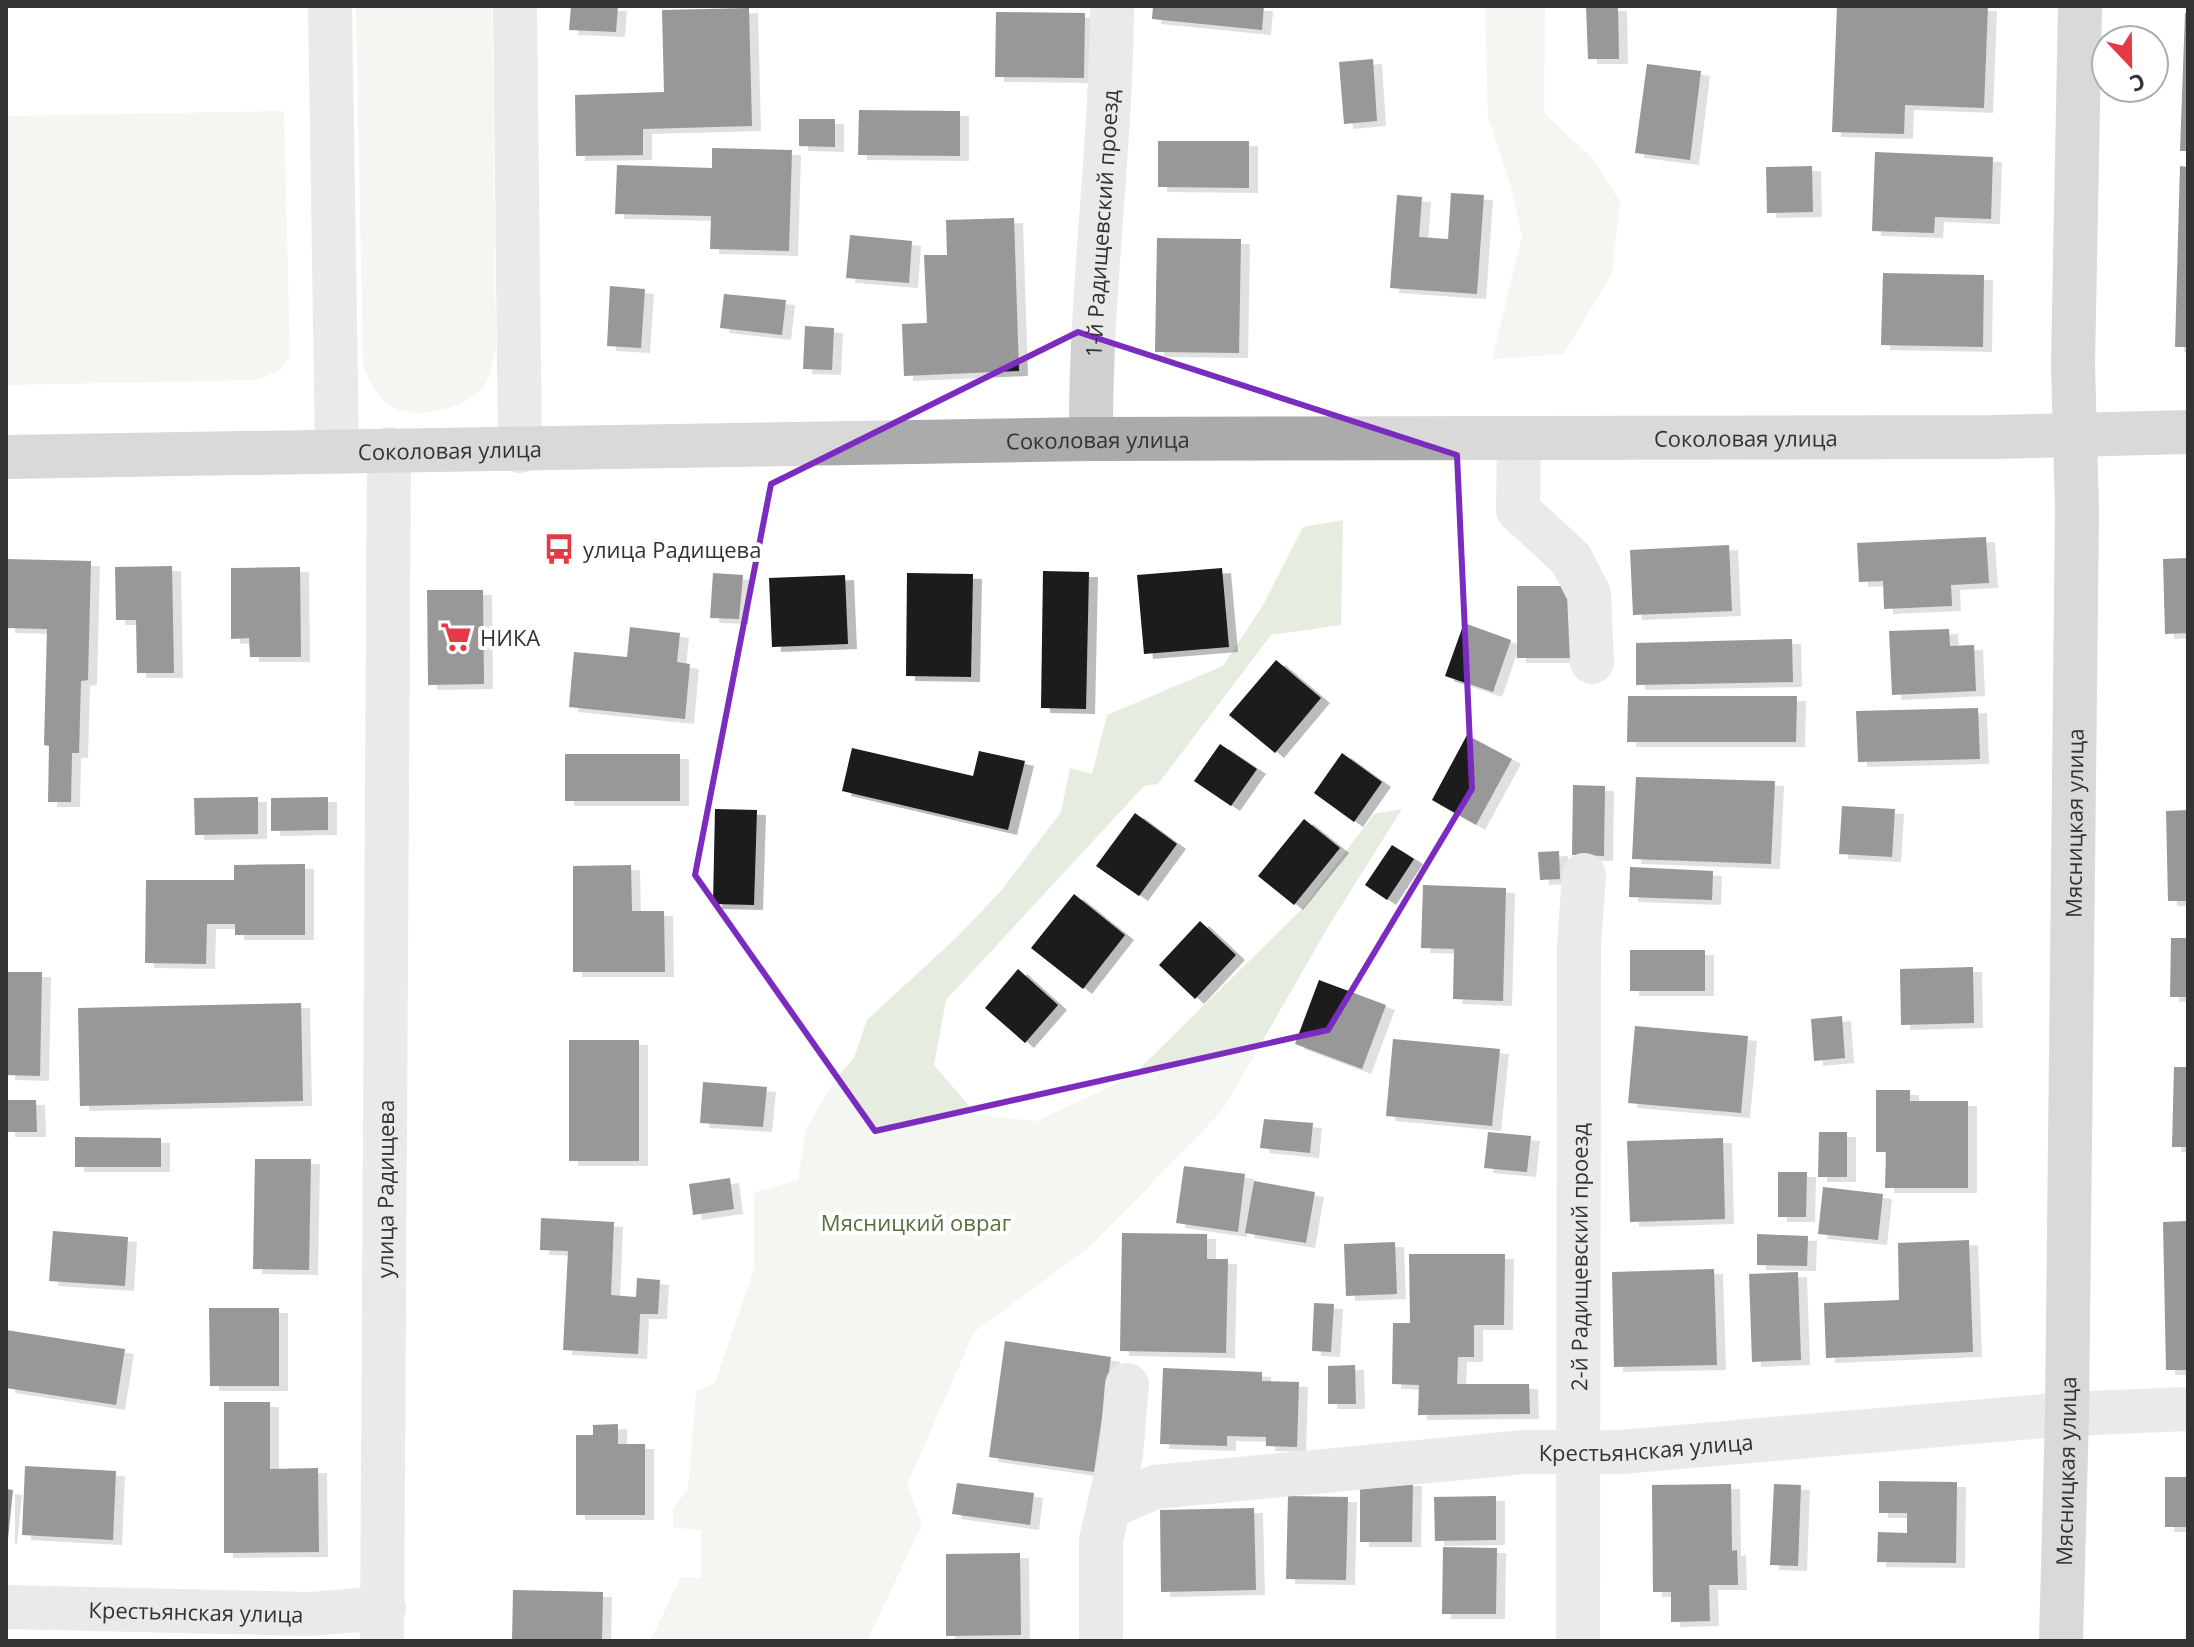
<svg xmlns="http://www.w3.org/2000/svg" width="2194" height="1647" font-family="'Open Sans',sans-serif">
<defs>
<filter id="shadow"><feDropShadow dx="9" dy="5" stdDeviation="0" flood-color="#0004"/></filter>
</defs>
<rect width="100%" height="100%" fill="#fff"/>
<path fill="#e6ecdf" d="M 356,6 L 492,6 L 496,349 C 493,359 491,376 485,385 C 478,395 460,405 449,408 C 404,421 379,409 363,365 Z
M 1485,6 L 1545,6 L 1544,113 L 1594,160 L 1620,202 L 1612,274 L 1564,354 L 1492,359 L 1522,237 L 1511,187 L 1488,117 Z
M 284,111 L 290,357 L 280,370 L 258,380 L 6,385 L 6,116 Z
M 1343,520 L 1341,625 L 1271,635 L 1158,784 L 1144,786 L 946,1000 L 934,1065 L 977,1115 L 1037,1121 L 1132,1076 L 1303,908 L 1374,814 L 1402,809 L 1328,927 L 1222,1111 L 1091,1246 L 974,1332 L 907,1485 L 922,1525 L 867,1641 L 650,1641 L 681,1577 L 701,1578 L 701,1531 L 673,1527 L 673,1508 L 688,1489 L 696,1391 L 715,1383 L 754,1269 L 754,1193 L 798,1180 L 806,1129 L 836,1078 L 854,1058 L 867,1020 L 957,937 L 1001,891 L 1061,812 L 1070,768 L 1092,774 L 1107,715 L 1223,666 L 1263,605 L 1303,527 Z"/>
<path fill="#1a1a1a" filter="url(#shadow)" d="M 571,6 L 618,6 L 616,32 L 569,30 Z
M 1153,6 L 1264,6 L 1262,30 L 1152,19 Z
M 1586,6 L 1618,6 L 1619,59 L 1588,59 Z
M 1837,6 L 1988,6 L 1984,108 L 1905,105 L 1904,134 L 1832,132 Z
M 749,8 L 752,126 L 643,129 L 643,155 L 576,156 L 575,95 L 664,92 L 662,10 Z
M 996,12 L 1085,13 L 1084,78 L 995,77 Z
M 2185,13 L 2188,13 L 2188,151 L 2180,151 Z
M 1373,59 L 1377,121 L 1344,124 L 1339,62 Z
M 1647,64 L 1701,71 L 1690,160 L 1635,153 Z
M 859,110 L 960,111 L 960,156 L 858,155 Z
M 799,119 L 835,119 L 835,147 L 799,146 Z
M 1158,141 L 1249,141 L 1249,188 L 1158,187 Z
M 712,148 L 792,150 L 789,251 L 710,249 L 711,216 L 615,214 L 617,165 L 712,168 Z
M 1875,152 L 1993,157 L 1991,219 L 1935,217 L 1934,233 L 1872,231 Z
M 1812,166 L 1813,212 L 1767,213 L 1766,167 Z
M 2180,166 L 2188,167 L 2188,347 L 2175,347 Z
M 1451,193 L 1484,195 L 1477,294 L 1390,288 L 1397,195 L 1422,197 L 1419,237 L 1448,239 Z
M 1014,218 L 1019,371 L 904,376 L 902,324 L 927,323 L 924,255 L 947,255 L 946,220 Z
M 850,235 L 912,241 L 909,283 L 846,278 Z
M 1157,238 L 1241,239 L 1239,353 L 1155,352 Z
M 1883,273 L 1984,275 L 1983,347 L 1881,345 Z
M 610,286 L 645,289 L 641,348 L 607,346 Z
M 724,294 L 786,300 L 782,335 L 720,328 Z
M 805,326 L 834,328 L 832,370 L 803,369 Z
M 1986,537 L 1989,583 L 1951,585 L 1952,606 L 1884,609 L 1883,581 L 1859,582 L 1857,543 Z
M 1729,545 L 1732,611 L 1633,615 L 1630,550 Z
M 2188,558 L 2188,633 L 2165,634 L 2163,559 Z
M 6,559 L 91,561 L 88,680 L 81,681 L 79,753 L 72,753 L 71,802 L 48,802 L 49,746 L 44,745 L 47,629 L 6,628 Z
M 172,566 L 174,673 L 137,673 L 136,620 L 116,620 L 115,567 Z
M 300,567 L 301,657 L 250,657 L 249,638 L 231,639 L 231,568 Z
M 1222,568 L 1229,647 L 1144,654 L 1137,575 Z
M 1043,571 L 1089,572 L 1086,709 L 1041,708 Z
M 713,573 L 743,575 L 739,619 L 710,618 Z
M 907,573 L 973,574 L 971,677 L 906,676 Z
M 845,575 L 848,644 L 772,647 L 769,578 Z
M 1517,586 L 1572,586 L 1572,658 L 1517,658 Z
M 427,590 L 483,590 L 484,684 L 428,685 Z
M 1464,623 L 1511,640 L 1493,692 L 1445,676 Z
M 630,627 L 680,633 L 677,662 L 690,664 L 685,719 L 569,707 L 574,652 L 627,657 Z
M 1949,629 L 1950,646 L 1974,645 L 1976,691 L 1892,695 L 1889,631 Z
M 1792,639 L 1793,682 L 1636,685 L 1636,643 Z
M 1276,660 L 1321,698 L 1275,753 L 1229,715 Z
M 1628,696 L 1797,696 L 1796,742 L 1627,742 Z
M 1978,708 L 1980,759 L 1858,762 L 1856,711 Z
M 1467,735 L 1512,759 L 1476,825 L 1432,800 Z
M 1220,744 L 1257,769 L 1231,806 L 1194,781 Z
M 852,748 L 973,776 L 979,751 L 1025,761 L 1008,830 L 842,791 Z
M 1342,753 L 1382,782 L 1354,822 L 1314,793 Z
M 565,754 L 680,754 L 680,801 L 565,801 Z
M 1636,777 L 1775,781 L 1771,864 L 1632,859 Z
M 1573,785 L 1605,786 L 1604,856 L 1572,855 Z
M 258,797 L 258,834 L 195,835 L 194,798 Z
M 328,797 L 328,830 L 271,831 L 271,798 Z
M 1842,806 L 1895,809 L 1892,857 L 1839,854 Z
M 715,809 L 757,810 L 754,905 L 713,904 Z
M 2188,810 L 2188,901 L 2168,901 L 2166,811 Z
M 1135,813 L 1177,844 L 1139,896 L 1096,866 Z
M 1304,819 L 1340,848 L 1294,905 L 1258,876 Z
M 1392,845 L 1414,859 L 1387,900 L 1365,885 Z
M 1559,851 L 1560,879 L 1540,880 L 1538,852 Z
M 305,864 L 305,935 L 235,935 L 235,924 L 207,924 L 206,964 L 145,963 L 146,880 L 234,880 L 234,865 Z
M 631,865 L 632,911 L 664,911 L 665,972 L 573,972 L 573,866 Z
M 1630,867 L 1713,871 L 1712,900 L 1629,897 Z
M 1423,885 L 1506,888 L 1503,1001 L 1453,999 L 1454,949 L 1421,948 Z
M 1074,894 L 1125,935 L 1083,989 L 1031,948 Z
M 1200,921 L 1236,955 L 1195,999 L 1159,965 Z
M 2171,938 L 2188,938 L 2188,997 L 2170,997 Z
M 1630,950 L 1705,950 L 1705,991 L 1630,991 Z
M 1973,967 L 1974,1023 L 1901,1025 L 1900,969 Z
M 1018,969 L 1058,1005 L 1025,1043 L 985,1008 Z
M 6,972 L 42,972 L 40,1076 L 6,1075 Z
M 1319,980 L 1386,1005 L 1362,1069 L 1295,1044 Z
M 301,1003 L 303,1101 L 80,1106 L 78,1008 Z
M 1842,1016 L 1845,1058 L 1814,1061 L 1811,1019 Z
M 1635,1026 L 1748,1036 L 1741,1113 L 1628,1103 Z
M 1393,1039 L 1500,1049 L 1492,1126 L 1386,1116 Z
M 569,1040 L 639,1040 L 639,1161 L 569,1161 Z
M 2174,1067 L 2188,1067 L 2188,1147 L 2172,1147 Z
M 703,1082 L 767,1087 L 763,1127 L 700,1123 Z
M 1876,1090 L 1910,1090 L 1910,1101 L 1968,1101 L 1968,1188 L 1885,1188 L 1886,1152 L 1876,1152 Z
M 6,1100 L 36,1100 L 37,1132 L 6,1132 Z
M 1264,1119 L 1313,1123 L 1310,1153 L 1260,1148 Z
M 1488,1132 L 1531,1136 L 1527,1172 L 1484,1168 Z
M 1819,1132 L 1847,1132 L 1847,1177 L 1818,1177 Z
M 75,1137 L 161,1138 L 161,1167 L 75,1167 Z
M 1723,1138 L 1725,1219 L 1630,1222 L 1627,1141 Z
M 255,1159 L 311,1159 L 309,1270 L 253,1269 Z
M 1184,1166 L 1245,1174 L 1238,1232 L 1176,1223 Z
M 1778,1172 L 1807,1172 L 1806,1217 L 1778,1217 Z
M 730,1178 L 734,1209 L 693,1215 L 689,1184 Z
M 1254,1181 L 1315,1192 L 1306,1243 L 1245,1233 Z
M 1823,1187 L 1883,1194 L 1878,1240 L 1818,1234 Z
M 541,1218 L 614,1222 L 611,1295 L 636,1297 L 637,1278 L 660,1280 L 658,1314 L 640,1314 L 638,1354 L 563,1350 L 568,1251 L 540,1250 Z
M 2188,1221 L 2188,1370 L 2166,1370 L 2163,1222 Z
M 53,1231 L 128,1237 L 125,1286 L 49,1281 Z
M 1122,1233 L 1207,1234 L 1207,1259 L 1228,1259 L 1226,1353 L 1120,1351 Z
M 1757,1234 L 1808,1236 L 1807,1266 L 1757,1265 Z
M 1969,1240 L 1973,1352 L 1826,1358 L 1824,1303 L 1899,1300 L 1898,1243 Z
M 1395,1242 L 1397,1294 L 1346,1296 L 1344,1244 Z
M 1409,1254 L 1505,1254 L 1504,1325 L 1474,1325 L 1474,1357 L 1458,1357 L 1457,1384 L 1529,1384 L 1530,1414 L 1418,1415 L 1419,1385 L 1392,1384 L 1393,1323 L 1410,1323 Z
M 1714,1269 L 1717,1365 L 1614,1367 L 1612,1272 Z
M 1798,1272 L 1801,1360 L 1752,1362 L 1749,1274 Z
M 1314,1303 L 1334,1304 L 1331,1352 L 1312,1351 Z
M 209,1308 L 279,1308 L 279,1386 L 210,1386 Z
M 6,1330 L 125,1349 L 116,1405 L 6,1388 Z
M 1005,1341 L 1111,1357 L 1094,1472 L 989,1457 Z
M 1355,1365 L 1356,1404 L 1328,1404 L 1328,1366 Z
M 1163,1368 L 1262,1372 L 1262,1381 L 1299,1382 L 1297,1447 L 1266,1446 L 1266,1437 L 1227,1436 L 1227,1446 L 1160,1444 Z
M 224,1402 L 270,1402 L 270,1469 L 318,1468 L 319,1552 L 224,1553 Z
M 618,1424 L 618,1444 L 645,1444 L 645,1515 L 576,1515 L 576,1435 L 593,1435 L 593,1425 Z
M 25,1466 L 116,1471 L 113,1540 L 22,1535 Z
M 2165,1477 L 2188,1477 L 2188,1527 L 2165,1527 Z
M 1413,1481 L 1412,1542 L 1360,1542 L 1360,1482 Z
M 1879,1481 L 1957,1482 L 1956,1563 L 1877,1562 L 1878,1532 L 1907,1533 L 1907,1513 L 1879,1513 Z
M 957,1483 L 1034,1493 L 1030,1525 L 952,1514 Z
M 1731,1484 L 1732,1551 L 1737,1550 L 1738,1585 L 1709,1585 L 1710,1621 L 1671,1622 L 1671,1592 L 1653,1592 L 1652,1485 Z
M 1774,1484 L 1801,1485 L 1798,1566 L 1770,1565 Z
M 6,1489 L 13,1490 L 8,1539 L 6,1539 Z
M 1288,1496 L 1348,1497 L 1346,1580 L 1286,1579 Z
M 1496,1496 L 1496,1540 L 1435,1541 L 1434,1497 Z
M 1254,1508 L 1256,1590 L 1161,1592 L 1160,1510 Z
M 1443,1547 L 1497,1548 L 1496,1614 L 1442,1614 Z
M 1020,1553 L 1021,1635 L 946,1636 L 946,1554 Z
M 513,1590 L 603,1592 L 602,1641 L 512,1641 Z"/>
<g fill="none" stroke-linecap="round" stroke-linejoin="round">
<g stroke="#d0d0d0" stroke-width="44">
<path d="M 330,6 L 337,449"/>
<path d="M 515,6 L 520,451"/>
<path id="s1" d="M 1091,439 C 1090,295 1111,151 1112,6"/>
<path d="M 1519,440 L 1518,510 L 1571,559 L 1589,594 L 1592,662"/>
<path id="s2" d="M 1110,1507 L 1155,1487 L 1525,1452 L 1621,1452 L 2067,1414 L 2188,1409"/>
<path id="s3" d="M 6,1607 L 311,1614 L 384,1608"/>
<path id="s4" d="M 382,1641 L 389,449"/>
<path d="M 1101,1641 L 1101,1540 L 1121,1454 L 1127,1385"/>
<path id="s5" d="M 1578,1641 L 1579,945 L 1584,875"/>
</g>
<g stroke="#ababab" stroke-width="44">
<path id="s6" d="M 6,457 L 1091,439 L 1994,437 L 2188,432"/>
<path id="s7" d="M 2061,1641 L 2067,1414 L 2077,510 L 2073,364 L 2080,6"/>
</g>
</g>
<path d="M0 0H2194V1647H0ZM 1078,332 L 1457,455 L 1472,789 L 1328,1030 L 875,1131 L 695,875 L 771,484 Z" fill="#fff" fill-opacity=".55" fill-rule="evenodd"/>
<path fill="none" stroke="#7b2cbf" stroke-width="6" stroke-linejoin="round" d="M 1078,332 L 1457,455 L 1472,789 L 1328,1030 L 875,1131 L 695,875 L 771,484 Z"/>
<defs>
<symbol id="bus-bare" viewBox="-9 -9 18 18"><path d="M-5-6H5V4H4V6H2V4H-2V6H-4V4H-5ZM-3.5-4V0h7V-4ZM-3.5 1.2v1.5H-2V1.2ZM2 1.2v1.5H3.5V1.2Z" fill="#e63946" stroke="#fff" stroke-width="2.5" paint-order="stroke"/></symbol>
<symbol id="supermarket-bare" viewBox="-9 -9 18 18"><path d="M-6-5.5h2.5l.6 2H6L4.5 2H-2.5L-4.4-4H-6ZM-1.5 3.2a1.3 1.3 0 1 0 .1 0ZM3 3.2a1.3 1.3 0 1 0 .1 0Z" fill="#e63946" stroke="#fff" stroke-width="2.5" paint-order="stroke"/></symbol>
</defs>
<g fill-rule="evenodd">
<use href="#bus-bare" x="537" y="527" width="44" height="44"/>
<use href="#supermarket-bare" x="434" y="615" width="44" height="44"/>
</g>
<g text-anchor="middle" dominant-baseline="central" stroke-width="8" stroke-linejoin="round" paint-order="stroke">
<g font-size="22" fill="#333" stroke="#fff">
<text stroke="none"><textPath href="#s1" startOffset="216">1-й Радищевский проезд</textPath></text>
<text stroke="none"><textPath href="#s6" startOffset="1740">Соколовая улица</textPath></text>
<text stroke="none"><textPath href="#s6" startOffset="1092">Соколовая улица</textPath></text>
<text stroke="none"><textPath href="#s6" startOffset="444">Соколовая улица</textPath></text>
<text stroke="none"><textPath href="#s7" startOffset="818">Мясницкая улица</textPath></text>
<text stroke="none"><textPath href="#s4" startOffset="452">улица Радищева</textPath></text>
<text stroke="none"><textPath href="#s5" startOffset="384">2-й Радищевский проезд</textPath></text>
<text stroke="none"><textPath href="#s2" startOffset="542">Крестьянская улица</textPath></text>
<text stroke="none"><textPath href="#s7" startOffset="170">Мясницкая улица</textPath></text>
<text stroke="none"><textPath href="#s3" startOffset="190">Крестьянская улица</textPath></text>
</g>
<g font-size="22" fill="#333" stroke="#fff" text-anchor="start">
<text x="583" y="549">улица Радищева</text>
<text x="480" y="637">НИКА</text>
</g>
<g font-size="22" fill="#56703f" stroke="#fff">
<text x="916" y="1222">Мясницкий овраг</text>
</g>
</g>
<rect width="2194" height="1647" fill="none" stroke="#333333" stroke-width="16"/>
<g transform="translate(2130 64) rotate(158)"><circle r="38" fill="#ffffff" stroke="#adadad" stroke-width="2"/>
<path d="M0-6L14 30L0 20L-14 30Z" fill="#e63946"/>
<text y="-12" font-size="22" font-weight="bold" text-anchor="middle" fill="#333333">С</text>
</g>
</svg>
